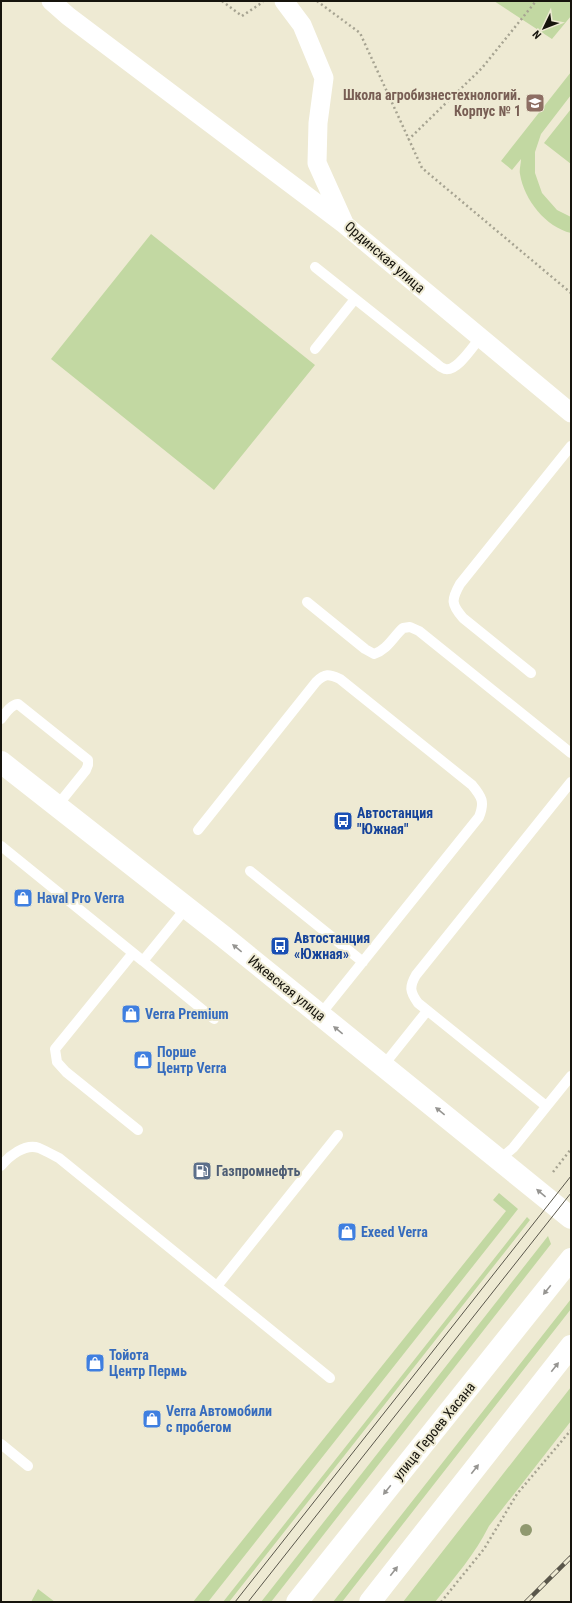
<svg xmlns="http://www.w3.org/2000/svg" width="572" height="1603" font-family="'Roboto Condensed',sans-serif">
<rect width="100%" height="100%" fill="#eeead3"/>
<path fill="#c2d8a2" d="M 494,1 L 571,1 L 571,16 L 552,39 Z
M 571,72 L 571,95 L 541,134 L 535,152 L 535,173 L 542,193 L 557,210 L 571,217 L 571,233 C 546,227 524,200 520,174 C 519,170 521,164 521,159 L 512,170 L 501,161 Z
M 571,109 L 571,164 L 544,143 Z
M 151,234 L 315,365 L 214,490 L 51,359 Z
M 499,1193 L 518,1209 L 208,1602 L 193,1602 L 506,1211 L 493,1200 Z
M 527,1217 L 530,1220 L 229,1602 L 223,1602 Z
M 548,1236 L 551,1244 L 271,1602 L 261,1602 Z
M 571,1299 L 571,1309 L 342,1602 L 333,1602 Z
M 571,1387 L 571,1421 L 489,1526 C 475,1554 455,1577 435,1602 L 403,1602 Z
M 38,1589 L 55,1602 L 31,1602 Z"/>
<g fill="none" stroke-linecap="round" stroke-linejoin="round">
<path stroke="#a6a391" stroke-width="2.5" stroke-dasharray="2 3" stroke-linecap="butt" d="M 222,1 L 242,16 L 263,2
M 317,1 L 360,33 L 422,168 L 571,293
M 408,140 L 482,68 L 536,1
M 553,1172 L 571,1149
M 441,1602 L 484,1549 L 517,1494 L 571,1430"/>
<path stroke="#fff" stroke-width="10" d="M 315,267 L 437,364 C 439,366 442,368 445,369 C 457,372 473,346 480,338
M 315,349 L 355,299
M 307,602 L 365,649 L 374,654 C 387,650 393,637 403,628 L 410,627 L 419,631 L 571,753
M 531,673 L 463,618 C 451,604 451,600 460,584 L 571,446
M 1,719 C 6,713 10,705 18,704 L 88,760 L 88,765 L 86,770 L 57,806
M 198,830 L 316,682 C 325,673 329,674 340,679 L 472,785 C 482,797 485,802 479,817 L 320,1015
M 1,846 L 143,961
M 250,871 L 363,962
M 186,908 L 143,961 L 214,1019
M 133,953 L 55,1049 L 57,1062 L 66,1072 L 138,1130
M 383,1066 L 427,1011
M 546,1106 L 418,1003 C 410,992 409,987 416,975 L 571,782
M 499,1160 L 513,1148 L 571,1076
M 1,1166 C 9,1156 25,1143 39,1148 C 46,1151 53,1155 59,1158 L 330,1378
M 217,1286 L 338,1135
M 1,1444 L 28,1466"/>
<path stroke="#fff" stroke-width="19" d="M 51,1 L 68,16 L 344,224 L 571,413
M 284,1 L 302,25 L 324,78 L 318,123 L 317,163 L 344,223"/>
<path stroke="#fff" stroke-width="22" d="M 1,762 L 224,937 L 571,1218"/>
<path stroke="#fff" stroke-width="22" d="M 297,1602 L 571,1259
M 370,1602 L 571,1346"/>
<path stroke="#59564a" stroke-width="1" d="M 235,1602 L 571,1176
M 248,1602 L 571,1193"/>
<defs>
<path id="rail" d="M 526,1602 L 571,1557"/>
</defs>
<use href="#rail" stroke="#59564a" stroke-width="4.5"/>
<use href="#rail" stroke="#eeead3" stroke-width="3" stroke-dasharray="9" stroke-linecap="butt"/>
</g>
<circle fill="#90996f" cx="526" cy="1530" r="6"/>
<defs><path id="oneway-solid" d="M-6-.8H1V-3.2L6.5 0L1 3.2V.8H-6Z"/></defs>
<g fill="#969592">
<use href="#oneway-solid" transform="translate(237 948) rotate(-141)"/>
<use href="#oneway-solid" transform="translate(338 1030) rotate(-141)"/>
<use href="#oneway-solid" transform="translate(440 1111) rotate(-141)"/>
<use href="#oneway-solid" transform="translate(541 1193) rotate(-140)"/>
<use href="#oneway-solid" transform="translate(547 1290) rotate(129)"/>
<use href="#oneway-solid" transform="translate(555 1367) rotate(-52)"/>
<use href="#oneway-solid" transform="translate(475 1469) rotate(-52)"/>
<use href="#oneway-solid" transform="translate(387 1490) rotate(129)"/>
<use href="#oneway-solid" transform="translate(394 1571) rotate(-52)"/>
</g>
<defs>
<symbol id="school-square" viewBox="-11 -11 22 22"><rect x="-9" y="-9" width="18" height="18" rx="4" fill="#8d6e63" stroke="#eeead3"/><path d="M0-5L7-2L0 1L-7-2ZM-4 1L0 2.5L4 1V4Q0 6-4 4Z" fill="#fff"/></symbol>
<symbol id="bus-square" viewBox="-11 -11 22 22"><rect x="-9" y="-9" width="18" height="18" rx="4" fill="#1a4fb4" stroke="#eeead3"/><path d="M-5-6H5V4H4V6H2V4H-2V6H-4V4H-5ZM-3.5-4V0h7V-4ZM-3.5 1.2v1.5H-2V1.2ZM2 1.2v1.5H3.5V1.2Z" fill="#fff"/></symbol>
<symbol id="shop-square" viewBox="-11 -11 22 22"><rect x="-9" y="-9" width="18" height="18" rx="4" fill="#3f7fe0" stroke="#eeead3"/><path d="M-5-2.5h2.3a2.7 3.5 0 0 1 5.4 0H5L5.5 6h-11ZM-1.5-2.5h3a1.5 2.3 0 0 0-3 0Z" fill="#fff"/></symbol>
<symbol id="fuel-square" viewBox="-11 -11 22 22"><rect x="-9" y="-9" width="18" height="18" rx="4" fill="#5c6f8a" stroke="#eeead3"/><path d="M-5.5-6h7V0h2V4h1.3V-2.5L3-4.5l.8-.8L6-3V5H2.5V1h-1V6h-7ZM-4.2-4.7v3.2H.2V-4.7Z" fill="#fff"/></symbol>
</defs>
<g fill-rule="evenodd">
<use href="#school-square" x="524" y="92" width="22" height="22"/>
<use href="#bus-square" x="332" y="810" width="22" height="22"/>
<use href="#shop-square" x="12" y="887" width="22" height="22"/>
<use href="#bus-square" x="269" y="935" width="22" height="22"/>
<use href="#shop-square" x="120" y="1003" width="22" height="22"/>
<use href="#shop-square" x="132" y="1049" width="22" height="22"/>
<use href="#fuel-square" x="191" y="1160" width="22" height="22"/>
<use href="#shop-square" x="336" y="1221" width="22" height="22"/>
<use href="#shop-square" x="84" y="1352" width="22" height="22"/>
<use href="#shop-square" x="141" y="1408" width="22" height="22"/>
</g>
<g text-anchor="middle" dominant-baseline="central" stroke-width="4" stroke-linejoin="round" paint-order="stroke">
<g font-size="14" font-weight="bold" fill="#785e54" stroke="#eeead3" text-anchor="end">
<text x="521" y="95">Школа агробизнестехнологий.<tspan x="521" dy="16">Корпус № 1</tspan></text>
</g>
<g font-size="14" fill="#16140d" stroke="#eeead3">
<text transform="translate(385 257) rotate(41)">Ординская улица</text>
<text transform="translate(287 988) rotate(39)">Ижевская улица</text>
<text transform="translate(434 1431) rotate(-51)">улица Героев Хасана</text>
</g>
<g font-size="14" font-weight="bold" fill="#164399" stroke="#eeead3" text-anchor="start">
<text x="357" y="813">Автостанция<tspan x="357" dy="16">"Южная"</tspan></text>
<text x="294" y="938">Автостанция<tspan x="294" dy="16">«Южная»</tspan></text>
</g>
<g font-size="14" font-weight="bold" fill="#366cbe" stroke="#eeead3" text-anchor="start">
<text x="37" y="898">Haval Pro Verra</text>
<text x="145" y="1014">Verra Premium</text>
<text x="157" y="1052">Порше<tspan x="157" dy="16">Центр Verra</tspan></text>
<text x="361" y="1232">Exeed Verra</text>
<text x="109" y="1355">Тойота<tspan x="109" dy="16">Центр Пермь</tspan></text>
<text x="166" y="1411">Verra Автомобили<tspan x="166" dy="16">с пробегом</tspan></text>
</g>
<g font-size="14" font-weight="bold" fill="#4e5e75" stroke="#eeead3" text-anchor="start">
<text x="216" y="1171">Газпромнефть</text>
</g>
</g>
<rect width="572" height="1603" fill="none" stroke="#16140d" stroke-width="4"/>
<g transform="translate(544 28) rotate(227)" stroke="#eeead3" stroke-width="3" paint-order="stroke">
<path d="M0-3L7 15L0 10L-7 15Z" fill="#16140d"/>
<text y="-6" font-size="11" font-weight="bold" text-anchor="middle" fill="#16140d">N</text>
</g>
</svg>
